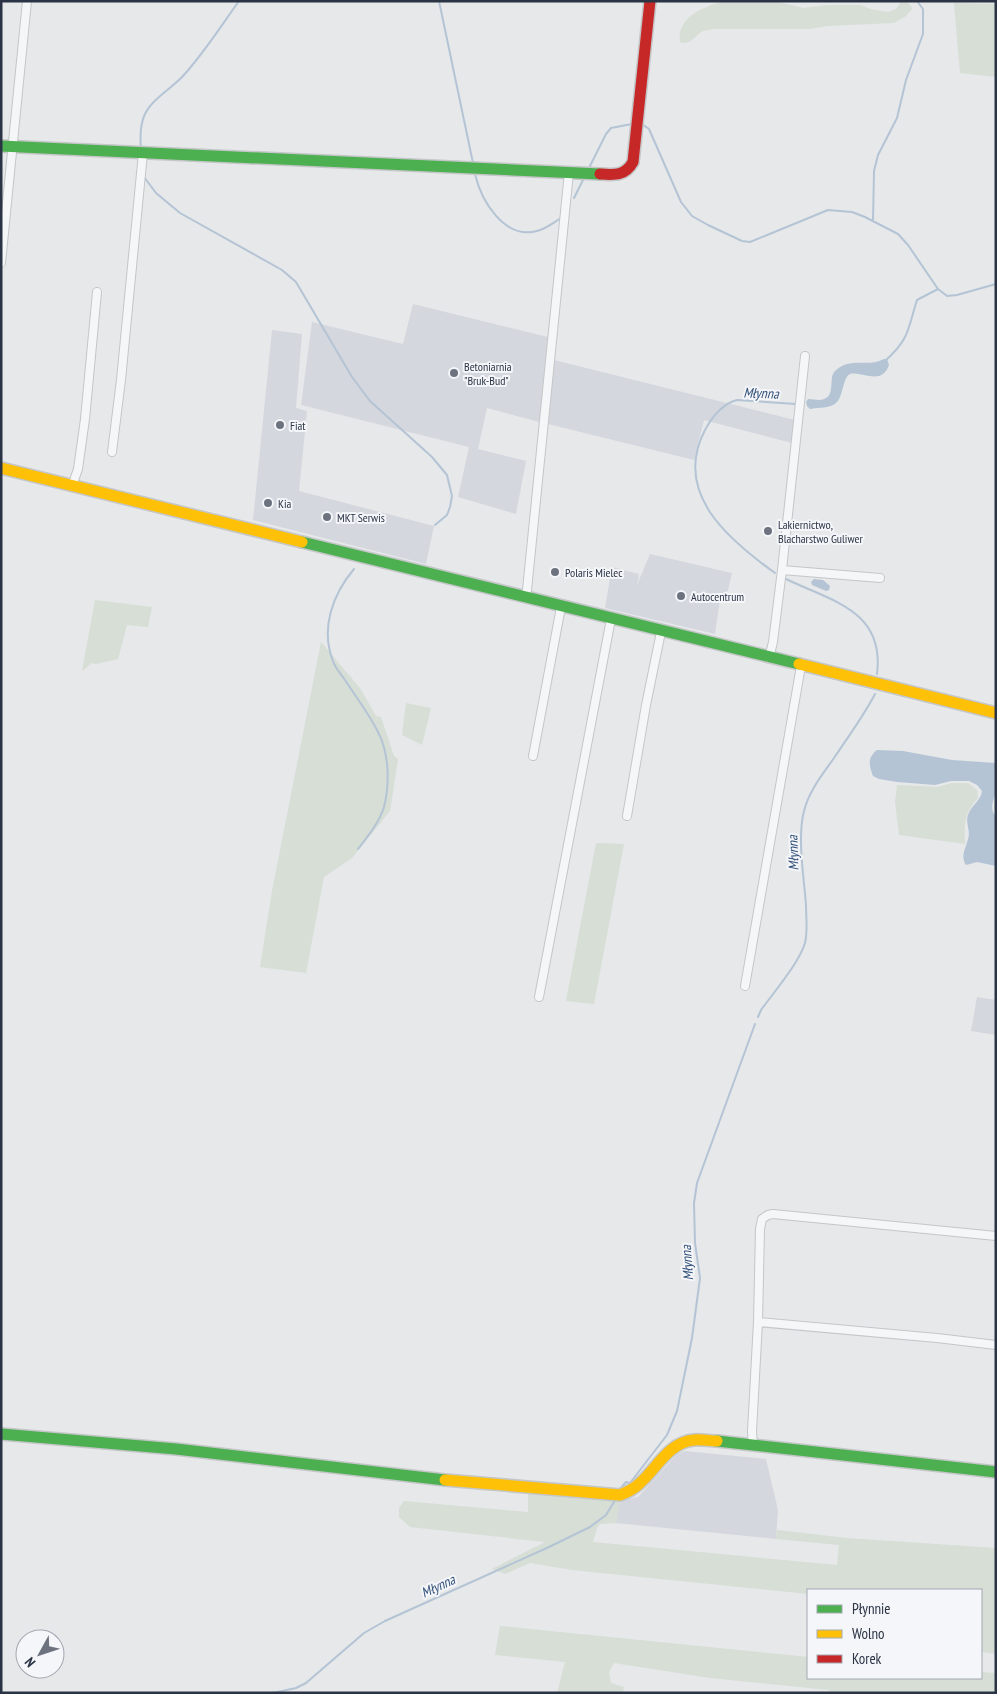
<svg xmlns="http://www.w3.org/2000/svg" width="997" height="1694" font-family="'PT Sans Narrow',sans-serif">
<rect width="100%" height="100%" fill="#e6e8ea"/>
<path fill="#d4d7dd" d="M 413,304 L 552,338 L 543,423 L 487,408 L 478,449 L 526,461 L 516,514 L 458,497 L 469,447 L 301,405 L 312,322 L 403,344 Z
M 272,330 L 302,334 L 296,408 L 307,411 L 299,491 L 434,526 L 426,564 L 253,520 Z
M 554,360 L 795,420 L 792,443 L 704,420 L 694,460 L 548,424 Z
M 650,554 L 732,573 L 727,594 L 721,593 L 715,634 L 605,608 L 612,567 L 639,574 L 637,585 Z
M 977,997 L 996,1000 L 996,1035 L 971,1031 Z
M 685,1451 L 766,1459 L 778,1510 L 776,1539 L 616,1523 L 620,1500 L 638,1497 L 677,1454 Z"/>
<path fill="#d6ded6" d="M 726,1 L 778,2 L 803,8 L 827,5 L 861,5 L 870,9 L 888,12 L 896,9 L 901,1 L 906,1 L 911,6 L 912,9 L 906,16 L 894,23 L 827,26 L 810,29 L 714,29 C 709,30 705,30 701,32 C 694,37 690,46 680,42 C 676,17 706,5 726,1 Z
M 954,3 L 996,4 L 996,77 L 960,73 Z
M 95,600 L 152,607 L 148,627 L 127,625 L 118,659 L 96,664 L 92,663 L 82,671 Z
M 321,642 L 360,688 L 376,716 L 381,717 L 394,756 L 398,759 L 390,811 L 352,858 L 324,877 L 306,973 L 260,967 L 272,891 Z
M 406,703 L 431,708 L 422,745 L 402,735 Z
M 952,783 L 968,783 L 977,790 L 978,798 C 964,813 964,824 965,844 L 899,835 L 895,802 L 897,785 L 938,787 Z
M 596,843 L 624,844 L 594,1004 L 566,1001 Z
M 528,1492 L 620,1500 L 616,1523 L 600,1524 L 597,1528 L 593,1542 L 837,1565 L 839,1545 L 776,1539 L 777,1530 L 847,1538 L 996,1548 L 996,1654 L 981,1652 L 981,1590 L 808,1590 L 808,1594 L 572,1570 L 530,1563 L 505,1574 L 492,1569 L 545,1542 L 410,1527 L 399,1517 L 399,1508 L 404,1501 L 528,1512 Z
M 500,1626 L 808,1657 L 808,1678 L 981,1678 L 981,1672 L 996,1673 L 996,1693 L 829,1693 L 829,1690 L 710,1678 L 614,1663 L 609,1672 L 611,1683 L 624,1687 L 623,1693 L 557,1693 L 565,1662 L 495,1655 Z"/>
<path fill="#b4c4d5" d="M 884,359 L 887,359 L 889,365 C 882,386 862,371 850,374 C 843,377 843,396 837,402 C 831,409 818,407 810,409 L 807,406 L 806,402 L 808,399 C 814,399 819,401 824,399 C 836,395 828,378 835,371 C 851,356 867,368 884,359 Z
M 814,579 L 823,580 L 830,586 L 829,590 L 826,591 L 812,585 L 811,582 Z
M 877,750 L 903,751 L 952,760 L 996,763 C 996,772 996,780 996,789 C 995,799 988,807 996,817 L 996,866 L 977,862 L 966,865 C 960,856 966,848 968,839 C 971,831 965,823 968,815 C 971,805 981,801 982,791 L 977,785 L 969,781 L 951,781 L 935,785 L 897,782 L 879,779 L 873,776 C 869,765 867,758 877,750 Z"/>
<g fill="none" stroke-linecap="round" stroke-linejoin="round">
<path stroke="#b4c4d5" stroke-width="2" d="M 439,1 L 473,163
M 642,124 L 649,129 L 681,202 L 692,216 L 708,225 L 742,241 L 750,242 L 828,210 L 852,212 L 865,217 L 898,234 L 908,245 L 938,289 L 947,296 L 957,295 L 996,284
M 141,149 C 140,137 140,124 145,114 C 152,99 172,88 183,76 C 204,53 221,26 239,1
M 589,168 L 606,134 L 611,128 L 632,124
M 475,174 C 481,200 504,240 537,231 C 546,229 553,223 561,218
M 144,177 L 156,193 L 180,213 L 282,270 L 296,282 L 352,377 L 370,401 L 432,457 L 447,475 L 452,496 L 450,507 L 447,515 L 435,525
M 574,198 L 584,178
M 873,220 L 874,171 L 878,155 L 897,118 L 906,80 L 923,34 L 923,9 L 917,1
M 885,361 C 910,339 908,328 917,300 L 938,289
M 354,569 C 333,594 320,628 333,661 C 335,668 341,674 345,680 C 356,697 369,714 378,732 C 389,753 390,783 384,807 C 379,823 368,836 358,849
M 775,573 C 729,540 672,493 705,430 C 712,417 722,404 737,400 L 796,404
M 786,579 C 831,601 885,610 877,674
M 758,1017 L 761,1010 C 774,992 799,963 805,943 C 808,931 806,918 806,905 C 804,877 797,838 804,811 C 809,791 822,775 834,758 C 848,737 863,717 875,694
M 620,1489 L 626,1482 L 630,1483 L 667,1435 L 677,1411 L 692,1338 L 700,1278 L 695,1243 L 694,1203 L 697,1183 L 755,1024
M 273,1693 L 296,1688 L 306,1683 L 364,1633 L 385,1621 L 549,1547 L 590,1527 L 606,1515 L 614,1502"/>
<defs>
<path id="street" d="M 1,263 L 27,1
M 112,452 L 121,380 L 143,153
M 72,486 L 78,469 L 85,419 L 97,292
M 782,570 L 880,578
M 524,598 L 527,590 L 569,172
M 769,658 L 773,642 L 782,570 L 805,356
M 533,756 L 561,607
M 627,816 L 646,705 L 661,632
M 745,986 L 801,666
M 539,997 L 611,619
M 758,1322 L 937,1338 L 996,1345
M 753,1446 L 752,1431 L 758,1322 L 760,1229 L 762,1219 L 768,1215 L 773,1214 L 996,1236"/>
<path id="fast" d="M 1,146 L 600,174
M 302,542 L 799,664
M 1,1434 L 176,1449 L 445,1480
M 717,1441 L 996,1472"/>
<path id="slow" d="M 1,468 L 302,542
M 799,664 L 996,713
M 445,1480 L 620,1495 C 628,1492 634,1489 640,1483 C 657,1468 669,1442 694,1440 C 701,1439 710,1441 717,1441"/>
<path id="jam" d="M 600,174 C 615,175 625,176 633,162 L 650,1"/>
</defs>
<use href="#street" stroke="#c4c6c8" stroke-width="10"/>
<use href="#fast" stroke="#c4c6c8" stroke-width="14"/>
<use href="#slow" stroke="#c4c6c8" stroke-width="14"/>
<use href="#jam" stroke="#c4c6c8" stroke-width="14"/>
<use href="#street" stroke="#f5f6f7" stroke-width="8"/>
<use href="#fast" stroke="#4caf50" stroke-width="11"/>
<use href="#slow" stroke="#ffc107" stroke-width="11"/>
<use href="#jam" stroke="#c62828" stroke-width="11"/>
</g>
<g fill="#6c737f" stroke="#f4f6f9" stroke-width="2">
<circle cx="454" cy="373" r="5"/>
<circle cx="280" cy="425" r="5"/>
<circle cx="268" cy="503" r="5"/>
<circle cx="327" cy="517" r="5"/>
<circle cx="768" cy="531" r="5"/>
<circle cx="555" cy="572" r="5"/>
<circle cx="681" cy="596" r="5"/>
</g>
<g text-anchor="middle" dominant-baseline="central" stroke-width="4" stroke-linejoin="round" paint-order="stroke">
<g font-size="12" fill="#2b3445" stroke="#f4f6f9" text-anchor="start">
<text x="464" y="366">Betoniarnia<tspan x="464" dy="14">"Bruk-Bud"</tspan></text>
<text x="290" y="425">Fiat</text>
<text x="278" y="503">Kia</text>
<text x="337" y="517">MKT Serwis</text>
<text x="778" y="524">Lakiernictwo,<tspan x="778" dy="14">Blacharstwo Guliwer</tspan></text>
<text x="565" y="572">Polaris Mielec</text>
<text x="691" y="596">Autocentrum</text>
</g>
<g font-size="14" font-style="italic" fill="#34527a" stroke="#f4f6f9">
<text transform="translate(761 393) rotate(2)">Młynna</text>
<text transform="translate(793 853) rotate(-92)">Młynna</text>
<text transform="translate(687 1263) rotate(-94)">Młynna</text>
<text transform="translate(438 1586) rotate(-25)">Młynna</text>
</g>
</g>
<rect width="997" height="1694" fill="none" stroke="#2b3445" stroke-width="5"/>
<rect x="807" y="1589" width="175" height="90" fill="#f4f6f9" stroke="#a4a8b1"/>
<rect x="817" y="1605" width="25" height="8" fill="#4caf50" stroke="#a4a8b1"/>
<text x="852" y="1614" font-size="15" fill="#2b3445">Płynnie</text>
<rect x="817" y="1630" width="25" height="8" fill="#ffc107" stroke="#a4a8b1"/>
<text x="852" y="1639" font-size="15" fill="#2b3445">Wolno</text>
<rect x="817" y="1655" width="25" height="8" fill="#c62828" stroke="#a4a8b1"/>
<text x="852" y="1664" font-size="15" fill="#2b3445">Korek</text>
<g transform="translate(40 1654) rotate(230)"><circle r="24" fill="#f4f6f9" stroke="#a4a8b1"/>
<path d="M0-4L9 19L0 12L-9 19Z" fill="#6c737f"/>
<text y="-8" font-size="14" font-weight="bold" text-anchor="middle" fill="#2b3445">N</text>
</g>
</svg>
